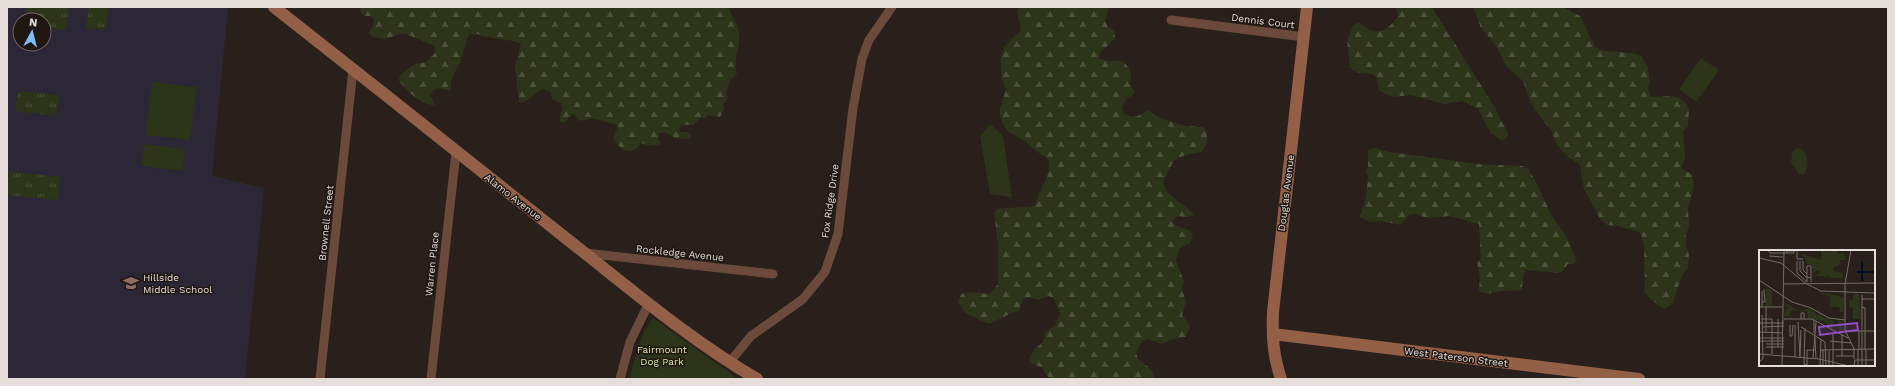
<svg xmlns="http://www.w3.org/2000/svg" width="1895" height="386" font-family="'Work Sans',sans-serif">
<defs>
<pattern id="grass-tufts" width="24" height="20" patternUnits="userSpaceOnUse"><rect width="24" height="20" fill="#2c3419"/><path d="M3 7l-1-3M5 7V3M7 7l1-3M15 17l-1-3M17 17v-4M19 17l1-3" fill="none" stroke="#4b513a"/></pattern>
<pattern id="forest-firs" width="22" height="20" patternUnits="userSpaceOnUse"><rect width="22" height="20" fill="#2c3419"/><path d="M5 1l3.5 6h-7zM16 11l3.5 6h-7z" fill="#4b513a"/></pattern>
</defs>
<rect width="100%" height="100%" fill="#2a201b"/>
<path fill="#2b2737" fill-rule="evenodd" d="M 7,7 L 228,7 L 212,176 L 264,188 L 245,379 L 7,379 ZM 20,20 L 44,20 L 44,44 L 20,44 Z"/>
<path fill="url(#grass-tufts)" d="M 27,7 L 69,7 L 66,30 L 44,28 L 44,20 L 26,20 Z
M 89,7 L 109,7 L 106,30 L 86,28 Z
M 18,91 L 59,95 L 56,116 L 15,111 Z
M 7,171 L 60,177 L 58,200 L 7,195 Z"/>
<path fill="url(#forest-firs)" d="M 360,7 L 728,7 C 731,16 738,24 739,33 C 741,47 732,60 737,74 L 729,82 L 726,93 L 728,98 L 723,104 L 724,109 L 720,117 L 708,115 L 705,118 L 700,118 L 693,125 L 684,125 L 679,128 L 680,132 L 688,132 L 692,136 L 688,139 L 675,138 L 664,132 L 659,134 L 659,140 L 661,144 L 651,146 L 641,143 C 632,158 618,150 613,137 L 618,127 L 615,124 C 608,123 602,120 595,119 C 589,118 585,122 578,120 L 573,113 L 564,123 L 559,121 L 562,109 L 561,103 L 552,99 L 551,93 L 544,89 C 533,91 531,104 519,102 L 515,66 L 521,44 L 514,41 L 482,36 L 478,34 L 469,35 C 464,44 464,51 461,60 C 457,72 450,73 451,90 C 441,91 438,83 430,95 L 435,105 C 421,105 408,92 399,81 L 400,75 L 415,64 L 426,62 L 435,53 L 434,46 L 406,34 L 400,34 L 385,39 L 373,37 L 369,33 L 369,31 L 373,26 L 374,20 L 371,16 L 365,16 L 361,13 Z
M 1019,7 L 1109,7 L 1105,21 L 1108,27 L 1114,30 L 1115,38 L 1100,53 L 1099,58 C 1102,59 1106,61 1108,61 C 1112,62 1115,60 1118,60 C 1129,63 1134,74 1129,83 L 1135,91 L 1133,95 L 1127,98 L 1122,108 L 1124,114 C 1136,119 1138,116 1148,110 L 1158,117 L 1185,126 L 1202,127 L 1207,131 L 1207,143 L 1202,152 L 1186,155 L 1174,160 L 1163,182 C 1168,200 1185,202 1194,215 L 1187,217 L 1178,216 L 1173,220 L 1173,223 C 1179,229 1187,227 1193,234 L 1190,243 L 1179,249 L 1176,260 L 1184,282 L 1182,289 L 1186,302 L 1182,315 L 1190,326 L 1186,337 L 1173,339 L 1161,344 L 1147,339 L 1141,342 L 1136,353 L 1138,359 C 1145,365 1154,369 1155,379 L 1050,379 L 1041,367 L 1030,363 L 1029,359 L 1035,349 L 1043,342 L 1045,333 L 1056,324 L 1060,314 L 1054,298 L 1048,296 L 1038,300 L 1029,297 L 1023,299 L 1019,311 L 1014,312 L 989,324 L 965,313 L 958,302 L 961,294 L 971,292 L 990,294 L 998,284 L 998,244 L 994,213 L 997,209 L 1034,206 L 1048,174 L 1049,160 L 1031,147 L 1027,142 L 1008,132 L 1003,124 L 1000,117 L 1000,109 L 1006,89 L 1001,78 L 1001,56 L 1004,47 L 1021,30 L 1017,11 Z
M 1396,7 L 1432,7 L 1494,106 L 1508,133 L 1507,139 L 1501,140 L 1491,133 L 1478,109 L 1462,101 L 1444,104 L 1410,95 L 1394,97 L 1388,95 L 1380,91 L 1378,86 L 1377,78 L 1372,74 L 1359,73 L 1350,68 L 1347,40 L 1353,26 L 1359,22 C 1363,24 1366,29 1370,30 C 1382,35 1391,26 1398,16 Z
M 1473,7 L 1562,7 L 1580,16 L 1595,47 L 1604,51 L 1633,53 L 1642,57 L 1648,68 L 1650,83 L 1648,88 L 1651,97 L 1674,96 L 1684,101 L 1689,110 L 1688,126 L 1683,132 L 1685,157 L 1681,167 L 1684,170 L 1692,174 L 1694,187 L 1688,209 L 1689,227 L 1686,234 L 1686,247 L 1689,254 L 1688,268 L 1682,275 L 1673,303 L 1664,309 L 1650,299 L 1645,292 L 1644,245 L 1640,232 L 1617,226 L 1607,225 L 1600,219 L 1584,189 L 1580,165 L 1567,156 L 1557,145 L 1551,130 L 1538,114 L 1531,103 L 1523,81 L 1506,66 L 1497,47 L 1481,28 Z
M 1374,148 L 1389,152 L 1478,164 L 1522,166 L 1528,169 L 1535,180 L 1552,216 L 1568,239 L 1577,262 L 1573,264 L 1568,264 L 1561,273 L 1526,270 L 1523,276 L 1522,290 C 1515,291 1508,290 1501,291 C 1493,292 1488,296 1479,291 L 1480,277 L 1477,262 L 1481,258 L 1479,224 L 1449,216 L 1428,218 L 1414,214 L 1409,215 L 1401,225 L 1379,221 L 1370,222 L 1365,220 L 1360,216 L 1366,197 L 1368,177 L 1366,171 L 1368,166 L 1368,150 Z"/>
<path fill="#2c3419" d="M 1701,58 L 1719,70 L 1696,102 L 1679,89 Z
M 152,82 L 197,87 L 190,140 L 146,135 Z
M 990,124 L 1003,136 L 1012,197 L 990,194 L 980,136 Z
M 144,144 L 185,149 L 183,171 L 141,166 Z
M 1797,148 L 1803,150 C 1808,156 1810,167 1804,174 L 1799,174 L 1791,162 L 1792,152 Z
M 653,318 L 738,379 L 629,379 L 642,335 Z"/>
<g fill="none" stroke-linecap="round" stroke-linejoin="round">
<path stroke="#6b4a3b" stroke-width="9" d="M 1171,20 L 1304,37
M 585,253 L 773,274
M 729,363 L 751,336 L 803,299 L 825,272 L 838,234 L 853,108 L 862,59 L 869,40 L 892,7
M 320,379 L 353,69
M 431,379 L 456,152
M 620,379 L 630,342 L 648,305"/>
<path stroke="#936047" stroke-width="12" d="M 274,7 C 374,85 472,164 572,243 C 632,290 690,340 757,379
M 1273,334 L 1639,379
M 1281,379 C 1273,355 1272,337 1273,312 L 1307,7"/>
</g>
<defs>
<symbol id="school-bare" viewBox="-9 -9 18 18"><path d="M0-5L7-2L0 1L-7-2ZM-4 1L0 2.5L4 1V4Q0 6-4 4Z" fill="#8d6e63" stroke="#211712" stroke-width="2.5" paint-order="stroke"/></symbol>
</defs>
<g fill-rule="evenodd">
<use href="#school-bare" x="120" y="272" width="22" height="22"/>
</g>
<g text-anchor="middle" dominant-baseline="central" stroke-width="3" stroke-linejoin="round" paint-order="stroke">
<g font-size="10" fill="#e6dedb" stroke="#211712">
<text transform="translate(1263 21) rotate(7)">Dennis Court</text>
<text transform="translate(1286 193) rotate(-83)">Douglas Avenue</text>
<text transform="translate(513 197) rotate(38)">Alamo Avenue</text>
<text transform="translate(830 201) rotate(-82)">Fox Ridge Drive</text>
<text transform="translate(326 223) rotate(-84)">Brownell Street</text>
<text transform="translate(680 253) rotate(6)">Rockledge Avenue</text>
<text transform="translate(432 264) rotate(-84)">Warren Place</text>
<text transform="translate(1456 357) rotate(7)">West Paterson Street</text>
</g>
<g font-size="10" fill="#e6dedb" stroke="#211712" text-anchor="start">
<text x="143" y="277">Hillside<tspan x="143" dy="12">Middle School</tspan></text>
</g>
<g font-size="10" fill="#d9ecae" stroke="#211712">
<text x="662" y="349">Fairmount<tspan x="662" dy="12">Dog Park</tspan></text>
</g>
</g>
<g transform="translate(1759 250)">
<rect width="116" height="116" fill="#2a201b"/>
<path d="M 7,37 L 13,41 L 13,57 L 7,57 Z" fill="#2c3419"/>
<path d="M 62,0 L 79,0 L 78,4 L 84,2 L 87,10 L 81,10 L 82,14 L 74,18 L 75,21 L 84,23 L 84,28 L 71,28 L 69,24 L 66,28 L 65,26 L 54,26 L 61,23 L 59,20 L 54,23 L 53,15 L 48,14 L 46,7 L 39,3 L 62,10 ZM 58,42 L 85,47 L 84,62 L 80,62 L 81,58 L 75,56 L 74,53 L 75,57 L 71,57 L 71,47 ZM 25,52 L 39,60 L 52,59 L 58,65 L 60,63 L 65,68 L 70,68 L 69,72 L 72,69 L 75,72 L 75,69 L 80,70 L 85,74 L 82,75 L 85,85 L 80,81 L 79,70 L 76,70 L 73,79 L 65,71 L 49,69 L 48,61 L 32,60 L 31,66 L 25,66 L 27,59 L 30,58 L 28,56 L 25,59 L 27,55 Z" fill="#2c3419"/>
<path d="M 94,44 L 100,44 L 102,69 L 94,69 L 94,58 L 90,57 L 90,50 L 94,50 Z" fill="#2c3419"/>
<path fill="none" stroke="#001127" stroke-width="2" d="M 103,11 L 103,31M 98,22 L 116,22"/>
<path fill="none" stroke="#756c68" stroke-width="1" d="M 9,0 L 11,3 L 35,3 L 35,1 L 28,1 L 27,3M 38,0 L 38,9 L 44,9M 92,0 L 86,34 L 86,80 L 95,99 L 95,109M 10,6 L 24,7M 0,8 L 22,13 L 46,33 L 62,41 L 116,43M 38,11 L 38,23 L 48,32M 41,11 L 41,21 L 47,27 L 52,28M 44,11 L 44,20 L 48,24M 0,30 L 33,52 L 52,58 L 70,68 L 86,70M 48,32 L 48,16 L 52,16 L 52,32M 25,34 L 116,33M 3,41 L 3,57M 103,45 L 103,116M 103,49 L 116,49M 3,52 L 6,52 L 5,39M 0,57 L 24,57M 7,57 L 7,82M 103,57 L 106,58 L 106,100M 3,69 L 13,69 L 13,104M 19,69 L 19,97M 25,69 L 53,69 L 89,88M 42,69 L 42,63 L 45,63 L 45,69M 55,70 L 55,83M 39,72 L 41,107M 0,73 L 25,73M 31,75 L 31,86 L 33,86 L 34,75M 36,75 L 36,107M 3,77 L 25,76M 42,77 L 66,92 L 67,116M 46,78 L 45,114 L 48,115M 87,81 L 116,81M 100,81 L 100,100M 0,82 L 24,83M 74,82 L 74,116M 83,85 L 83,106M 0,88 L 25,88M 56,88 L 57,109M 0,91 L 25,91M 71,91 L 92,93M 7,94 L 25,94M 7,97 L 25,97M 61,100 L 116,99M 64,100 L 64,116M 99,100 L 99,116M 107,100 L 107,116M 0,104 L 60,109 L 90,116M 41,106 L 42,80M 77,106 L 95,106M 54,108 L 57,72M 1,111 L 4,109 L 3,65M 48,115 L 48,100 L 57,100M 23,116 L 25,0M 61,116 L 62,89M 70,116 L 70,101M 95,116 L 96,110 L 116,110"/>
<path fill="#9050c5" fill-opacity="0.15" stroke="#9050c5" stroke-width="2" d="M 98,73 L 99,80 L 61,85 L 60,77 Z"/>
<rect width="116" height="116" fill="none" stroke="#e6dedb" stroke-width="2"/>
</g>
<rect width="1895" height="386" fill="none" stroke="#e6dedb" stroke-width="16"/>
<g transform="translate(32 32) rotate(7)"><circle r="19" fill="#211712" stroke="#706762"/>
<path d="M0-3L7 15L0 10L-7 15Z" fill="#7ebdf9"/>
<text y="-6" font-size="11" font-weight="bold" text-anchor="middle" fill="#e6dedb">N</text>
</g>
</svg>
